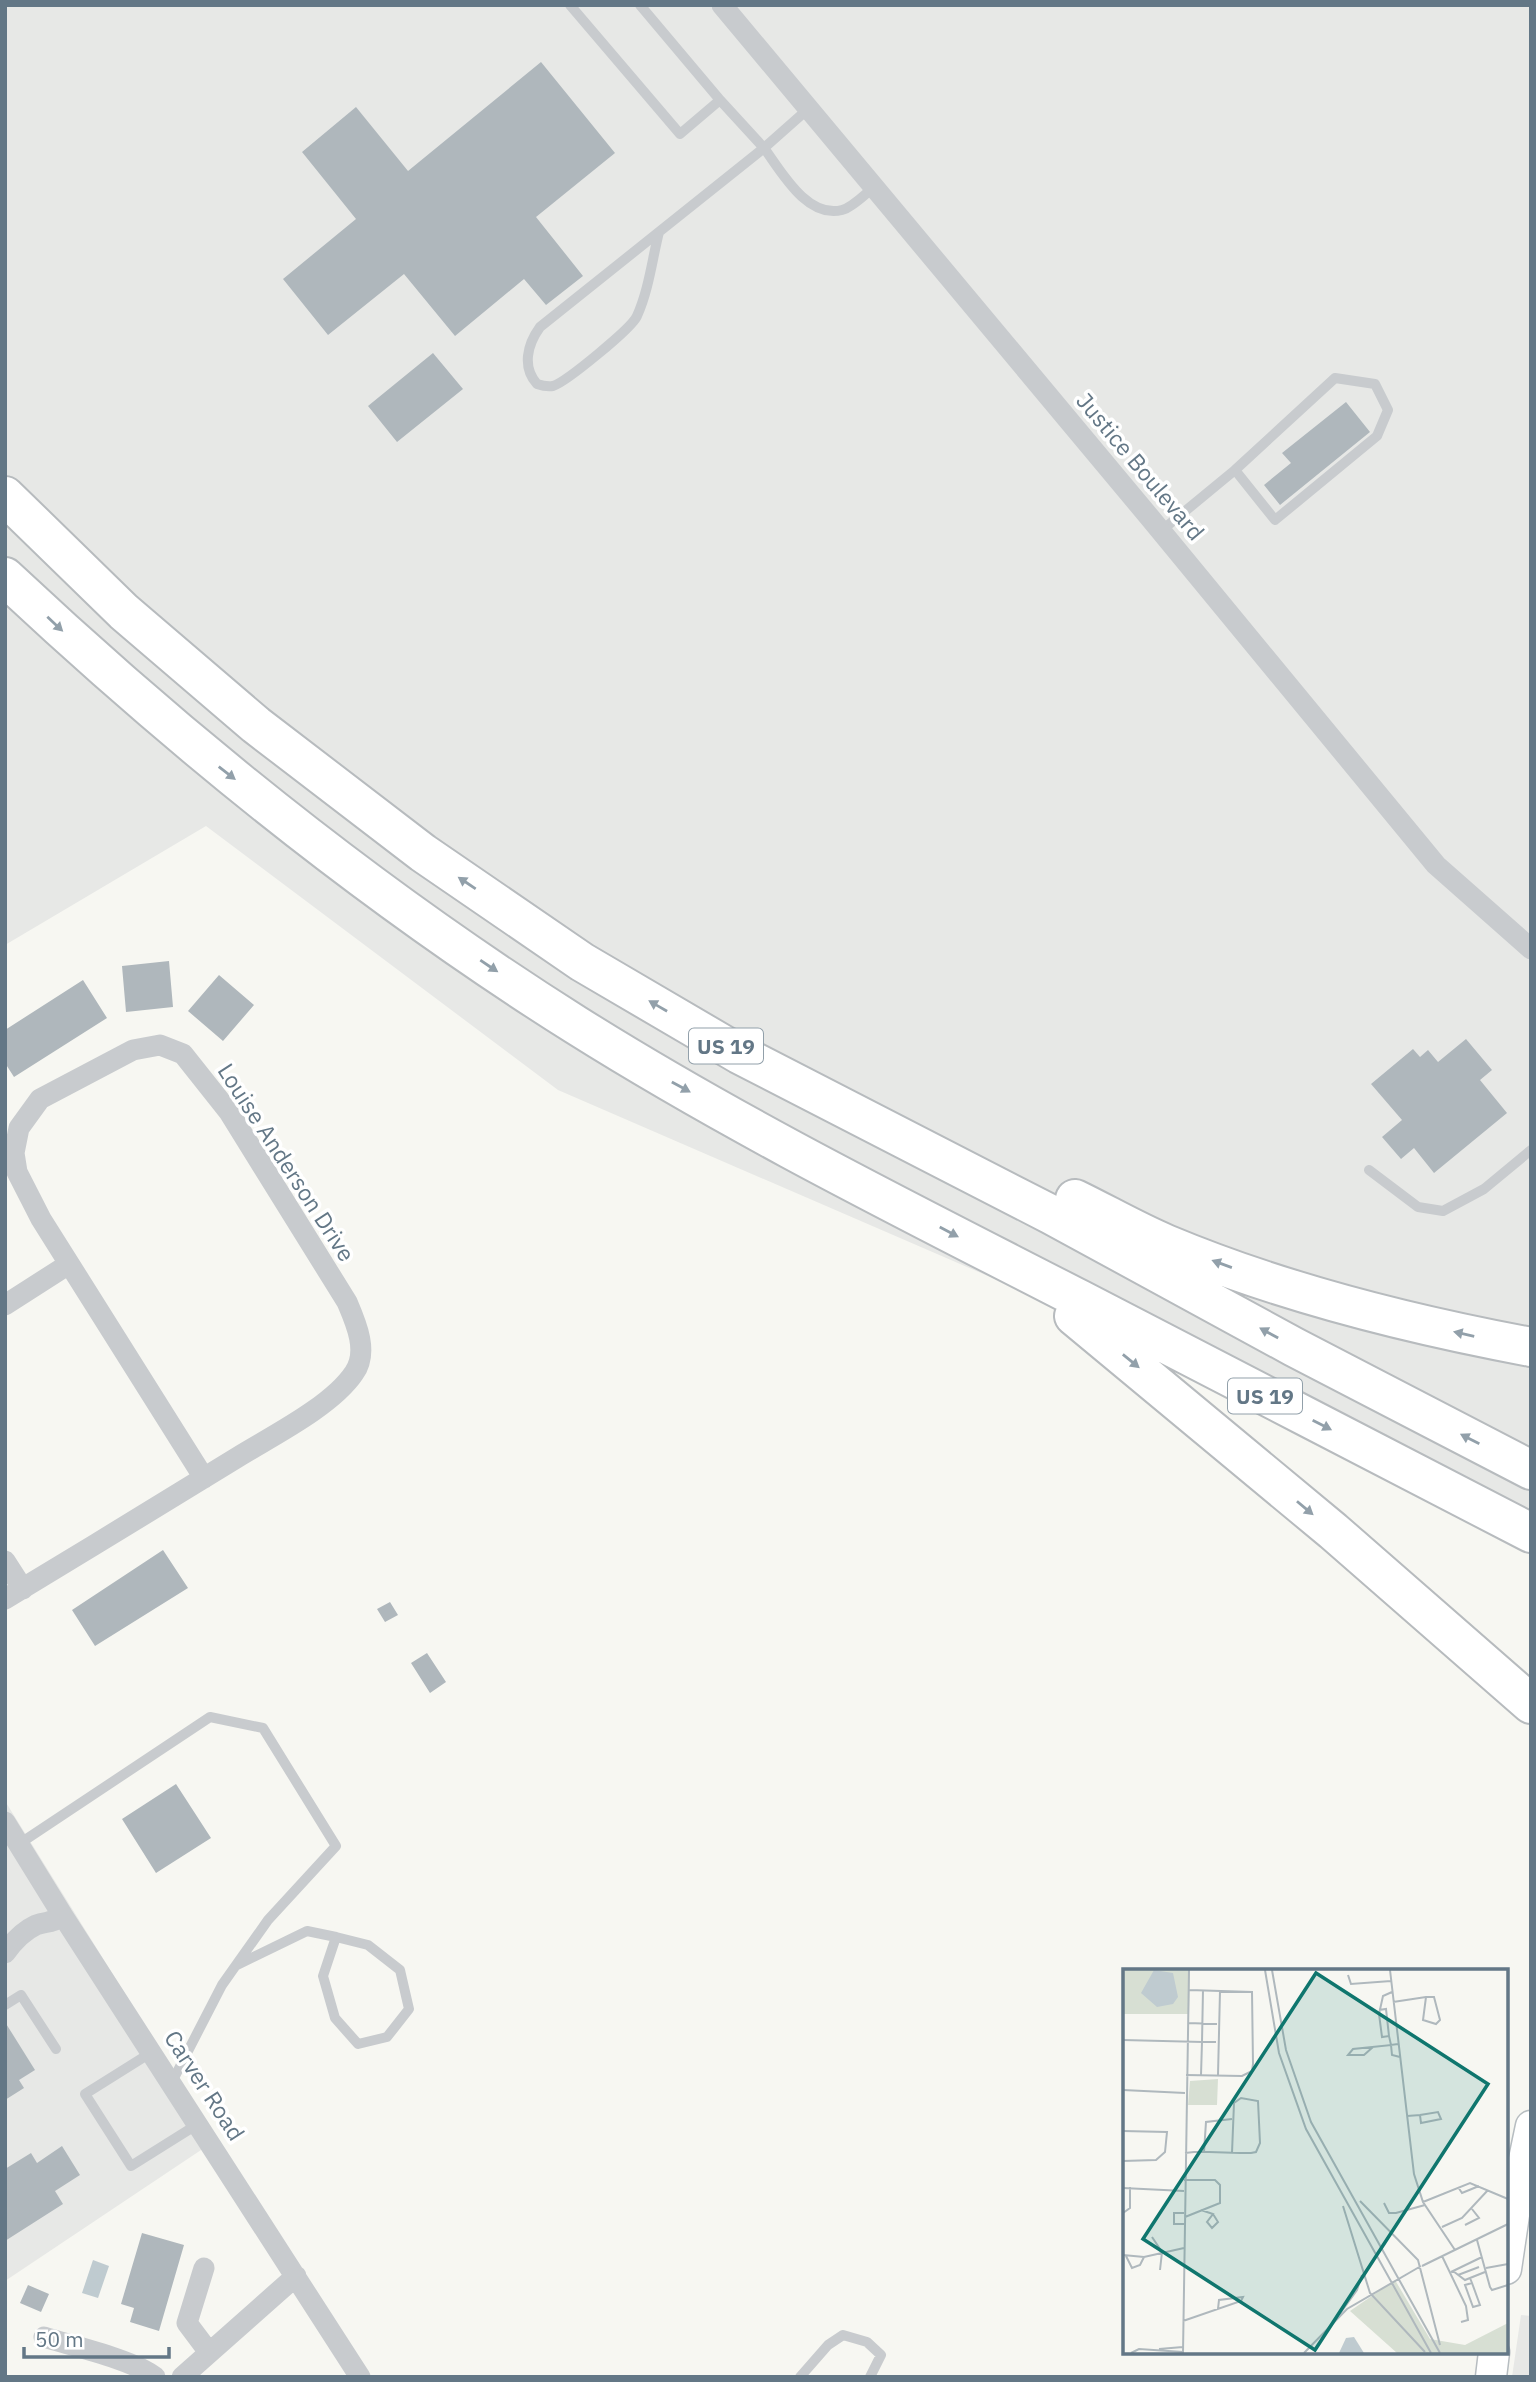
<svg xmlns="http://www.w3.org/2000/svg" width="1536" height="2382" font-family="'IBM Plex Sans',sans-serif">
<rect width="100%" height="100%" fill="#f7f7f2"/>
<path fill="#e7e8e6" d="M 5,5 L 1531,5 L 1531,1511 L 558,1090 L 206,826 L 5,945 Z
M 5,1801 L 216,2140 L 5,2281 Z
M 1521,2315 L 1531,2316 L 1531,2377 L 1512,2377 Z"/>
<path fill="#bfcbd0" d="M 93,2260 L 109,2266 L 98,2298 L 82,2293 Z"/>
<path fill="#afb7bc" d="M 541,62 L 615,153 L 536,217 L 583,276 L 546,305 L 524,279 L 455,336 L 404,274 L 328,335 L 283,279 L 356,219 L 302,152 L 356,107 L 408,171 Z
M 433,353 L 463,389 L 397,442 L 368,406 Z
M 1346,402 L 1370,432 L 1280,505 L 1264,485 L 1291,463 L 1282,453 Z
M 169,961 L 173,1007 L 126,1012 L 122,966 Z
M 219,975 L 254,1005 L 223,1041 L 188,1011 Z
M 83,980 L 107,1018 L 14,1077 L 5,1063 L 5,1030 Z
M 1466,1039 L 1492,1070 L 1480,1080 L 1507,1113 L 1434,1173 L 1414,1148 L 1401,1159 L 1382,1137 L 1402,1120 L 1371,1084 L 1413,1049 L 1420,1057 L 1428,1050 L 1438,1062 Z
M 163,1550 L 188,1588 L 95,1646 L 72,1610 Z
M 390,1602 L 398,1615 L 385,1622 L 377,1609 Z
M 427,1653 L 446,1682 L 430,1693 L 411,1663 Z
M 176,1784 L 211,1838 L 156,1873 L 122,1819 Z
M 5,2022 L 35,2070 L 19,2080 L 24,2088 L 5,2100 Z
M 62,2146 L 80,2175 L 55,2191 L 63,2204 L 5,2241 L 5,2169 L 31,2153 L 37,2163 Z
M 142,2233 L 184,2245 L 159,2331 L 130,2322 L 134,2308 L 121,2304 Z
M 28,2285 L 49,2294 L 41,2312 L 20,2303 Z"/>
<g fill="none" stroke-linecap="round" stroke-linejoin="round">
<defs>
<path id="secondary" d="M 1506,2269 L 1518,2188 L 1531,2126
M 1491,2377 L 1494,2352"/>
<path id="highway" d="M 5,496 L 124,612 L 256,725 L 423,853 L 582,962 L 739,1054 L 1050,1214 L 1294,1347 L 1531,1470
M 5,577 C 182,743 371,896 576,1025 C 738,1127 910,1212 1079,1299 C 1230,1377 1380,1455 1531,1533
M 1075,1199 C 1106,1214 1135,1231 1166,1244 C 1283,1293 1407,1324 1531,1347
M 1074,1316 L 1333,1531 L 1531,1704"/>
</defs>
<use href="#secondary" stroke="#b7bdc1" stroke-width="33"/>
<use href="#highway" stroke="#b7bbbe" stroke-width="42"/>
<path stroke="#c8cbce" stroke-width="10" d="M 570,5 L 680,134 L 720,100 L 764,148 L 808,109
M 640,5 L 720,100
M 659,232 C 652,260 649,289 637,316 C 632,328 566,382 553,386 C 547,387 543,386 537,384 C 522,367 527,345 540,327 L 764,148 C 781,171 807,219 842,210 C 853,207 865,194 874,187
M 1161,531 L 1235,470 L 1275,520 L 1377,436 L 1388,410 L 1375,384 L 1335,378 L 1235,470
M 1369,1170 L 1418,1207 L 1443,1211 L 1484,1189 L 1531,1150
M 19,1844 L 210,1717 L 263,1728 L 336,1846 L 268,1920 L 222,1985 L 172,2082
M 237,1965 L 307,1931 L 336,1937 L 323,1976 L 335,2018 L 358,2044 L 387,2037 L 409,2009 L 400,1970 L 368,1945 L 336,1937
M 5,2005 L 21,1995 L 56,2049
M 152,2052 L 85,2094 L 131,2166 L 198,2124
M 800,2377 L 828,2345 L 843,2335 L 867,2342 L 881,2355 L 870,2377"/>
<path stroke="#c8cbce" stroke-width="21" d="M 722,5 L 1151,519 L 1436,865 L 1531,949
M 5,1305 L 69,1264
M 5,1561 L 23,1589
M 5,1599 C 83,1552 160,1505 238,1457 C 272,1436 332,1406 354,1373 C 369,1352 356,1323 347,1302 L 229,1112 L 183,1054 L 160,1045 L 133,1050 L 40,1099 L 19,1128 L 14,1153 L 17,1172 L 41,1219 L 204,1478
M 5,1822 L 63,1916 L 360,2377
M 5,1953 C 13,1942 23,1931 36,1925 C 47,1921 50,1924 63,1916
M 204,2268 L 187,2323 L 208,2351
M 44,2337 C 73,2346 134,2360 155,2377
M 182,2377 L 296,2276"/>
<use href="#secondary" stroke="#fff" stroke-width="30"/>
<use href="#highway" stroke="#fff" stroke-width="38"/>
</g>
<defs><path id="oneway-solid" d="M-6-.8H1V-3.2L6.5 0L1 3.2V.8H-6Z" transform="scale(1.75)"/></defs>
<g fill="#92a0aa">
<use href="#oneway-solid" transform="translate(55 624) rotate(43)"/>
<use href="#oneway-solid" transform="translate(227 773) rotate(38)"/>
<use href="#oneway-solid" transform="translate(467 883) rotate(-146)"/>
<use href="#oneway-solid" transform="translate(489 966) rotate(34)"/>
<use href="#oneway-solid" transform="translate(658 1006) rotate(-150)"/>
<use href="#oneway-solid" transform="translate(681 1087) rotate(29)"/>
<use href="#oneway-solid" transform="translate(949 1232) rotate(28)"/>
<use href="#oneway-solid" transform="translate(1222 1264) rotate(-160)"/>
<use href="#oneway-solid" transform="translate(1269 1333) rotate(-151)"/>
<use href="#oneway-solid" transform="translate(1464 1334) rotate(-167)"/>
<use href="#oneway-solid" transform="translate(1131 1361) rotate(39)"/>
<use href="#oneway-solid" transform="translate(1322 1425) rotate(27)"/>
<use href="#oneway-solid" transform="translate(1470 1439) rotate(-153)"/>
<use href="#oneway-solid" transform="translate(1305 1508) rotate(40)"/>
</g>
<g text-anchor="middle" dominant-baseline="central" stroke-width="7" stroke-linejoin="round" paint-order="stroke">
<g fill="#fff" stroke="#92a0aa" stroke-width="2">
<rect x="689" y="1028.5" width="74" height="35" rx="5"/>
<rect x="1228" y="1378.5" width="74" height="35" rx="5"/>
</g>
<g font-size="21" font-weight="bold" fill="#637786">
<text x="726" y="1046">US 19</text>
<text x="1265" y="1396">US 19</text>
</g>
<g font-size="23" fill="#637786" stroke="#fff">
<text transform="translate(1141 466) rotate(50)">Justice Boulevard</text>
<text transform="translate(287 1162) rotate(57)">Louise Anderson Drive</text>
<text transform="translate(205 2085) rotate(57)">Carver Road</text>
</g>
</g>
<g transform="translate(1123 1969)">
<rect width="385" height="385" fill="#f7f7f2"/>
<path d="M 0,1 L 67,1 L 66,45 L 0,45 ZM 95,110 L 94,136 L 65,136 L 67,112 ZM 272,311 L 307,370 L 342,376 L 385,354 L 385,384 L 274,384 L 227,342 Z" fill="#d7dfd3"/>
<path d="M 31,1 L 50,4 L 55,28 L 50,35 L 34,38 L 18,24 ZM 231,368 L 241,384 L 216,384 L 223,369 Z" fill="#bfcbd0"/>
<path fill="none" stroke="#afb8bd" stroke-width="2" d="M 142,1 L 156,84 L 183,160 L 308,384M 149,1 L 163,81 L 188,153 L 317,384M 267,1 L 291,205 L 300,233 L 332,281M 225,6 L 228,15 L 268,12M 269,23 L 260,27 L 256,45 L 259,68 L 266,67 L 268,76 L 275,75M 270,33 L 303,28 L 311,28 L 317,51 L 313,55 L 300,51 L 303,28M 256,41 L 263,40 L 266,67M 65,54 L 94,55M 0,71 L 79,73 L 80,21M 250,78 L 241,86 L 225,86 L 230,80 L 268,76 L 269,86 L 277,88M 63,106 L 119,107 L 129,102 L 130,95 L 129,23 L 66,21M 78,106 L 79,73 L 93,73M 95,106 L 97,22M 0,121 L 62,124M 284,147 L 297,146 L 298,154 L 318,150 L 315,143 L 297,146M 0,162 L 44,163 L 42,183 L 33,191 L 0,192M 81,183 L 83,153 L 109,150M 62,184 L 71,183 L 86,183 L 117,184 L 128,184 L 133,183 L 137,174 L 135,132 L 118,129 L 111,134 L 109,184M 61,211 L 92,211 L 97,216 L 97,234 L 62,248M 335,218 L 339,224 L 356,217M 0,219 L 61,222M 237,232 L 295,291 L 317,376M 300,233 L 347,214 L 385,230M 261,234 L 266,244 L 273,244 L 302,236M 220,237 L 247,324 L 302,383M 78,241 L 90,245 L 84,253 L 89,259 L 95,253 L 90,245M 0,244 L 7,239 L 7,218M 61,255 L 51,255 L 51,244 L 61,244M 342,256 L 356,249 L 349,240M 319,258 L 339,249 L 365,221M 29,268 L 39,283 L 37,301M 354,271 L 367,318 L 369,321 L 385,316M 0,286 L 21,288 L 61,279M 3,287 L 9,299 L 17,296 L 21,288M 319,287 L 343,337 L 345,351 L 338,353M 299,297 L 385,255M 363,299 L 385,295M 330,302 L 342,311 L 362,303M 328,303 L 359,288M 335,306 L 356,298M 347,309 L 349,314 L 357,336 L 350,338 L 342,316 L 349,314M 216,346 L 234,321 L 239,306M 60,352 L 118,332 L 120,328 L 96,331 L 95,340M 36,380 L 60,378M 8,384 L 16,380 L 60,383M 60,384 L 66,1M 181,384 L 224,340 L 298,297"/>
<path fill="#0f766e" fill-opacity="0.15" stroke="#0f766e" stroke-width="3.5" d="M 193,4 L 365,115 L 192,381 L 20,270 Z"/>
<rect width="385" height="385" fill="none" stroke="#637786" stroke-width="3.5"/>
</g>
<rect width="1536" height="2382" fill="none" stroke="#637786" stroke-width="14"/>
<path d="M24 2347v10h145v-10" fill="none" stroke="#637786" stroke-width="3.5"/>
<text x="35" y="2347" font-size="21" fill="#637786" stroke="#ffffff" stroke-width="5" paint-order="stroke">50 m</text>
</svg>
